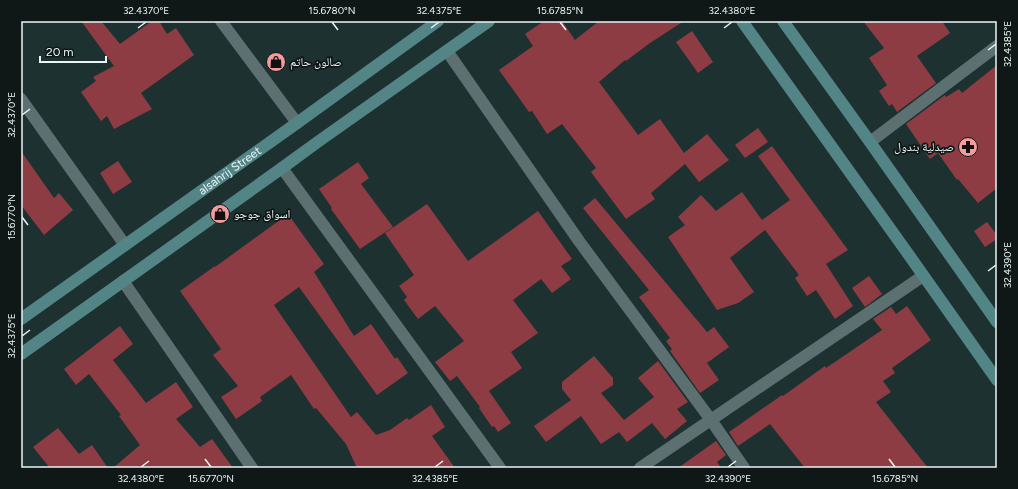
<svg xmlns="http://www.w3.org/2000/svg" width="1018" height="489" font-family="Figtree,'Noto Naskh Arabic',sans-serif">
<rect width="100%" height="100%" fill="#1e3131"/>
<path fill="#8d3c43" d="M 81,21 L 101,21 L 120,44 L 152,21 L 159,21 L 167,34 L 176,28 L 194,55 L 141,93 L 152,109 L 114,129 L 107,116 L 101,121 L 81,92 L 96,81 L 93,77 L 114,66 Z
M 544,21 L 562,21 L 575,40 L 599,21 L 684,21 L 650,43 L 626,61 L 625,60 L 599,82 L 638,135 L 660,119 L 684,153 L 707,134 L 729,160 L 699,182 L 685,164 L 651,193 L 655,199 L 626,219 L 591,172 L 596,168 L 562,124 L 547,134 L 532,111 L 529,112 L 499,70 L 533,46 L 525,34 Z
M 863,21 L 942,21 L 950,33 L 917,56 L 936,83 L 897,112 L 892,104 L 889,106 L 879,91 L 887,85 L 869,58 L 884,48 Z
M 692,31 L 713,62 L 698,73 L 676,42 Z
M 997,65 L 997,188 L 978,203 L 958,179 L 957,180 L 938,153 L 930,159 L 906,124 L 945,95 L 946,97 L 959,89 L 962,93 Z
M 758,128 L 768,142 L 745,158 L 735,145 Z
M 772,146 L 848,250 L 826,264 L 853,306 L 835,319 L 816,290 L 807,296 L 795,278 L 799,275 L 765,230 L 730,258 L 754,292 L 738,303 L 717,310 L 668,237 L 685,225 L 678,217 L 701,195 L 716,211 L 742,192 L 762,220 L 790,200 L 758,156 Z
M 21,151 L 54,198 L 59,193 L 73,210 L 44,235 L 21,205 Z
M 118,161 L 132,182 L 113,194 L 100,173 Z
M 358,162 L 369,178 L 361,184 L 393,227 L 360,249 L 331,209 L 332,208 L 319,189 Z
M 595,198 L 707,332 L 714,327 L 729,347 L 707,363 L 719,380 L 700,393 L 670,351 L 672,349 L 666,341 L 670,338 L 639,297 L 649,290 L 583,208 Z
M 427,204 L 468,261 L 538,211 L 572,259 L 561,266 L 571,279 L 552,293 L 541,279 L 513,300 L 538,333 L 511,352 L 522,368 L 489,391 L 511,423 L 498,432 L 494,426 L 492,427 L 479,408 L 480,407 L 457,376 L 450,381 L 435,362 L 464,341 L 435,306 L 418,319 L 404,300 L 407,297 L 399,286 L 414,275 L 385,233 Z
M 288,214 L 324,264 L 314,272 L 354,336 L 371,324 L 395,359 L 397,357 L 408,373 L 377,395 L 299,287 L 274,305 L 351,417 L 357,412 L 376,435 L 390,430 L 407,418 L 409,420 L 431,405 L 445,427 L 432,436 L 455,468 L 357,468 L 346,444 L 316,408 L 314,409 L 291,375 L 260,397 L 262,401 L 236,419 L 221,397 L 238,386 L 213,355 L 221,349 L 180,291 L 215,266 L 215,267 Z
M 987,222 L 997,235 L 997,239 L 985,247 L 974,231 Z
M 869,276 L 882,294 L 865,307 L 852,288 Z
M 907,306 L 931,340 L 892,368 L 895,373 L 883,381 L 891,392 L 876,402 L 928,468 L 805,468 L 770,424 L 738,446 L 729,432 L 782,395 L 783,396 L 825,366 L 826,368 L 882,330 L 873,319 L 891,307 L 896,314 Z
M 120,326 L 133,344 L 113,360 L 146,403 L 176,382 L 193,407 L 176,419 L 200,447 L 212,439 L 233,468 L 113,468 L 140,445 L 119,416 L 121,415 L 89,374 L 76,385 L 64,369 Z
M 594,356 L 613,378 L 613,385 L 601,393 L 624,420 L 654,397 L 638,378 L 658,361 L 688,402 L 677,409 L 687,421 L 665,439 L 652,423 L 627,442 L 619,432 L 601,444 L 581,416 L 546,442 L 534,426 L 571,400 L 562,389 L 562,382 Z
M 58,428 L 79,454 L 92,445 L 108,468 L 50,468 L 33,447 Z
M 716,441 L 726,455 L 717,462 L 721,468 L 678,468 Z"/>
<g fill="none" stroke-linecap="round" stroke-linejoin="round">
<path stroke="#5c7071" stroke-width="12" d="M 221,21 L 297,123
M 447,51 L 579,241 L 711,420 L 744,468
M 21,99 L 125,245
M 870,142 L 997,46
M 282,168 L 500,468
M 123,281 L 252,468
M 640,468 L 923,276"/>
<g stroke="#538486" stroke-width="12">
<path d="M 742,21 L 911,258 L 997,380"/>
<path d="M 783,21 L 870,142 L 997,322"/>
<path id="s1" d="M 21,319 L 297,123 L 438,21"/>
<path d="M 21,354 L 282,168 L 319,141 L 489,21"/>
</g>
</g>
<path fill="none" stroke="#eaf5f6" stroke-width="1.5" d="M 332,22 L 338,30M 560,22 L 566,30M 138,28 L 146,22M 431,28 L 439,22M 724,28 L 732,22M 988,50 L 996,44M 22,115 L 30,109M 22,217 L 28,225M 988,271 L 996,265M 22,336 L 30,330M 205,459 L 211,467M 889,459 L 895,467M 141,467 L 149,461M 435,467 L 443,461M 728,467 L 736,461"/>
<defs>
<symbol id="shop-disc" viewBox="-11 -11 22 22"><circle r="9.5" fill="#f59b9e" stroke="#0f1717"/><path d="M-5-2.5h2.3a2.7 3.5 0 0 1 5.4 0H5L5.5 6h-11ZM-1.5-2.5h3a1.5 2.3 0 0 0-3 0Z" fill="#111"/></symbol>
<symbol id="pharmacy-disc" viewBox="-11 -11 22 22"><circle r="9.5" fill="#f59b9e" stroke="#0f1717"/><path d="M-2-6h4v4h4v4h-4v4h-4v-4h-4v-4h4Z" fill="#111"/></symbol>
</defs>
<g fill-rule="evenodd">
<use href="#shop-disc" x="265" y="51" width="22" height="22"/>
<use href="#pharmacy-disc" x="957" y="136" width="22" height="22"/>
<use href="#shop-disc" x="209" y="203" width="22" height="22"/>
</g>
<g text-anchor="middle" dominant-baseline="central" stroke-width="3.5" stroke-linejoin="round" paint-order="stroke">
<g font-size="12" fill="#eaf5f6" stroke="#0f1717" text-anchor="start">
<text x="290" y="62">صالون حاتم</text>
<text x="954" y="147" text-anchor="end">صيدلية بندول</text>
<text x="234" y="214">اسواق جوجو</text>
</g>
<g font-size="12" fill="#eaf5f6" stroke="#0f1717">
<text stroke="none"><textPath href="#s1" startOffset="256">alsahrij Street</textPath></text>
</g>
</g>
<rect width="1018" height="489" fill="none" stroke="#0f1717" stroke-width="44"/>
<path d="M40 56v6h66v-6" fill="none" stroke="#eaf5f6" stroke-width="2"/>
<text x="46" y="56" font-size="12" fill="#eaf5f6" stroke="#0f1717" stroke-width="3" paint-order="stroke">20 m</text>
<rect x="22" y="22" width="974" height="445" fill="none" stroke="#eaf5f6" stroke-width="1.5"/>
<g font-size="10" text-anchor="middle" fill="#eaf5f6">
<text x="146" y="14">32.4370°E</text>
<text x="332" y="14">15.6780°N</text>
<text x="439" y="14">32.4375°E</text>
<text x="560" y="14">15.6785°N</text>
<text x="732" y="14">32.4380°E</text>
<text transform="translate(1007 44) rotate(-90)" y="4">32.4385°E</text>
<text transform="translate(11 115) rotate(-90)" y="4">32.4370°E</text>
<text transform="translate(11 217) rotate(-90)" y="4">15.6770°N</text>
<text transform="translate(1007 265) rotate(-90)" y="4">32.4390°E</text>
<text transform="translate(11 336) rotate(-90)" y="4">32.4375°E</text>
<text x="141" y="482">32.4380°E</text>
<text x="211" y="482">15.6770°N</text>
<text x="435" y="482">32.4385°E</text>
<text x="728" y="482">32.4390°E</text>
<text x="895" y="482">15.6785°N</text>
</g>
</svg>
